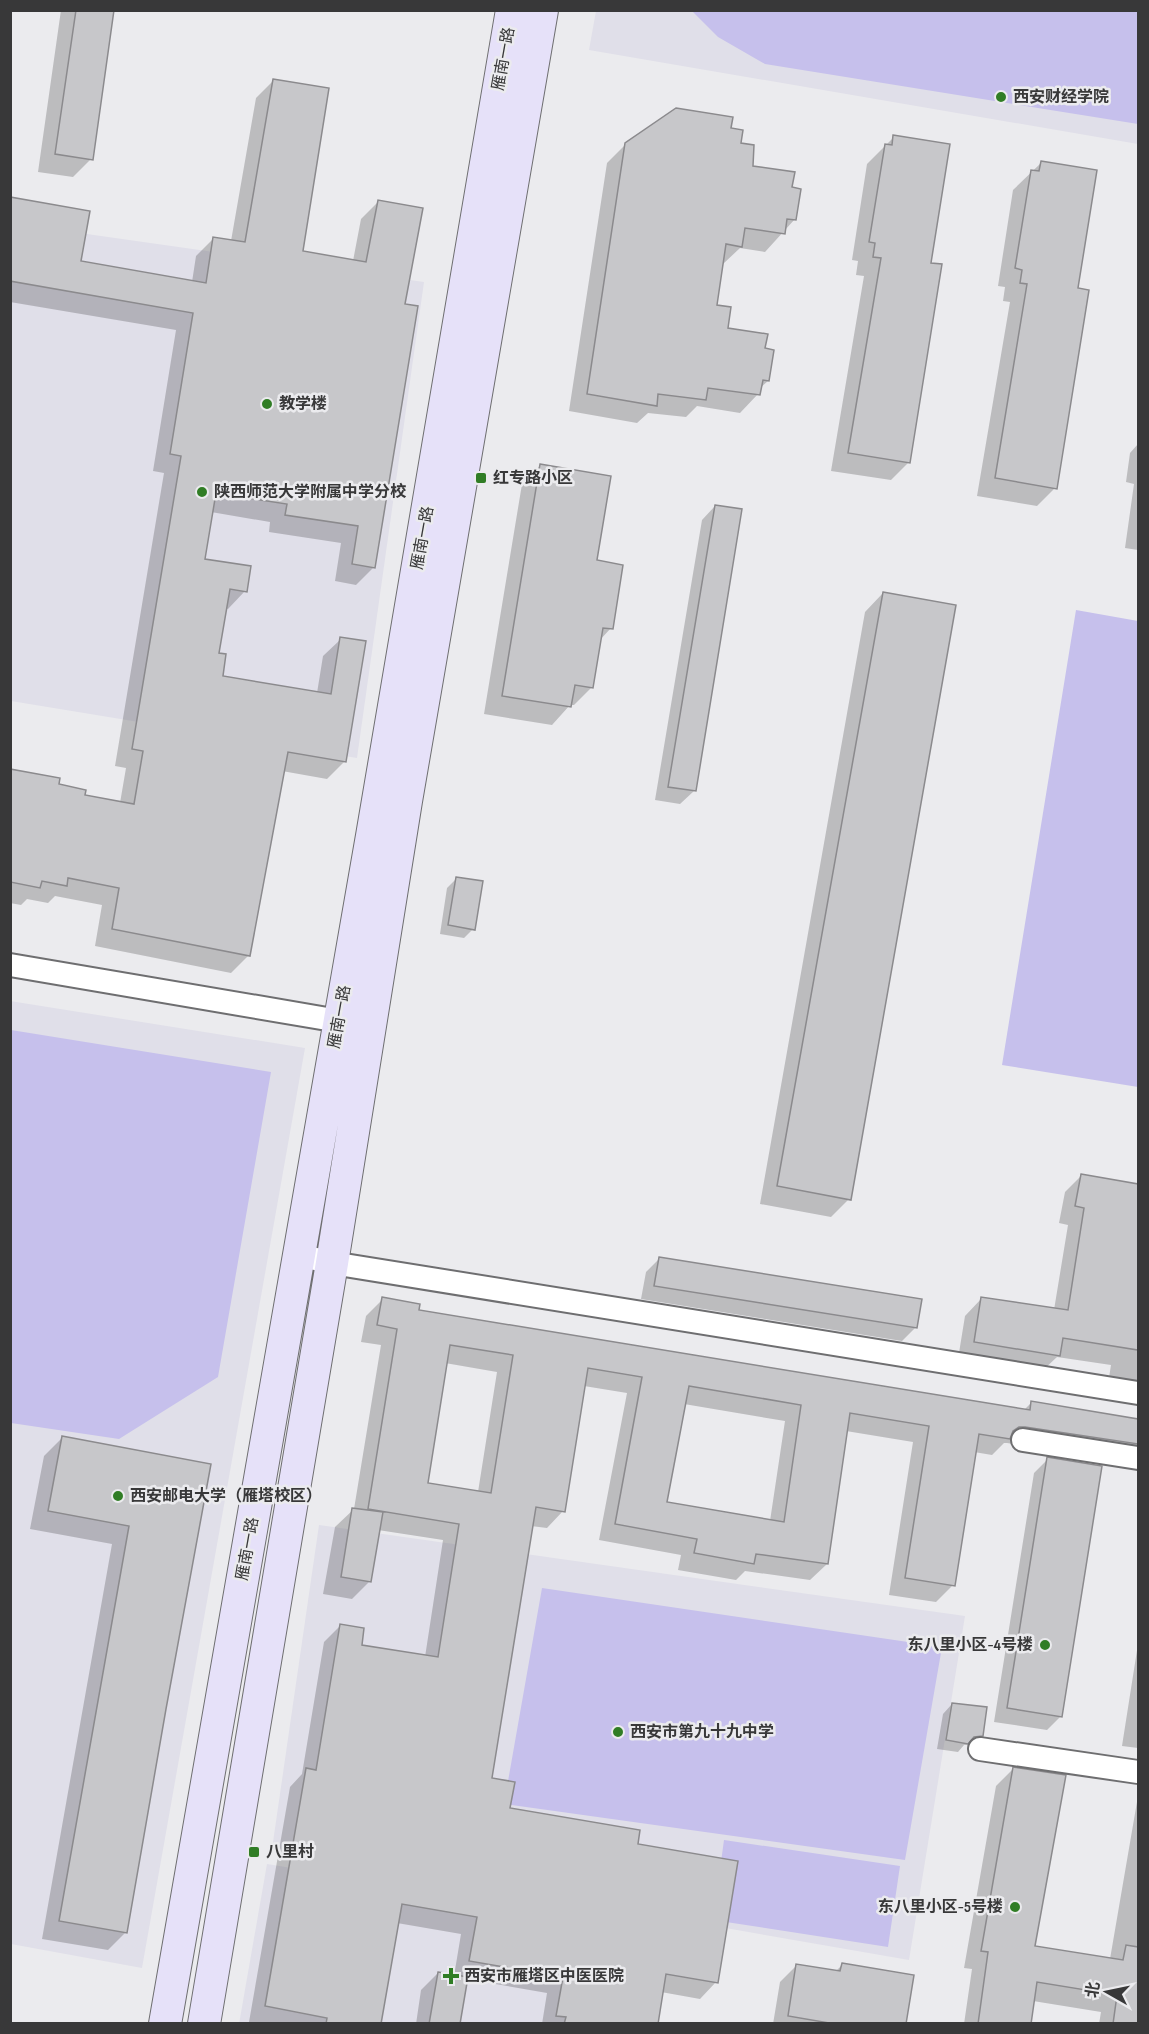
<svg xmlns="http://www.w3.org/2000/svg" width="1149" height="2034" font-family="'Sofia Sans Condensed','Noto Sans SC',sans-serif">
<rect width="100%" height="100%" fill="#ebebee"/>
<path fill="#e0dfe9" d="M 596,11 L 1138,11 L 1138,144 L 589,50 Z
M 10,223 L 424,282 L 357,758 L 11,701 Z
M 10,1001 L 305,1048 L 142,1968 L 11,1944 Z
M 319,1525 L 965,1616 L 909,1960 L 272,1849 Z
M 267,1864 L 663,1929 L 647,2023 L 239,2024 Z"/>
<path fill="#c6c0ec" d="M 692,11 L 1138,11 L 1138,124 L 765,64 L 718,37 Z
M 1076,610 L 1138,621 L 1138,1087 L 1002,1065 Z
M 11,1030 L 271,1072 L 218,1377 L 119,1439 L 11,1423 Z
M 542,1588 L 942,1647 L 905,1860 L 504,1804 Z
M 724,1840 L 900,1866 L 888,1947 L 713,1920 Z"/>
<path fill="#0003" fill-rule="evenodd" d="M 61,10 L 113,10 L 91,159 L 73,177 L 38,172 Z
M 274,80 L 301,252 L 353,261 L 361,219 L 379,201 L 404,305 L 374,567 L 356,585 L 335,581 L 341,543 L 269,532 L 270,522 L 211,512 L 203,560 L 245,591 L 228,609 L 225,608 L 217,654 L 221,677 L 317,693 L 323,656 L 341,639 L 345,761 L 327,779 L 282,771 L 249,955 L 231,973 L 95,946 L 102,905 L 55,896 L 48,903 L 27,899 L 21,905 L 10,903 L 10,769 L 59,779 L 58,786 L 83,797 L 120,803 L 126,768 L 115,766 L 164,473 L 153,471 L 176,330 L 10,302 L 10,199 L 79,262 L 192,282 L 196,256 L 214,238 L 231,241 L 256,98 Z
M 730,130 L 752,167 L 790,189 L 795,219 L 765,252 L 740,248 L 723,264 L 715,306 L 726,329 L 764,349 L 768,381 L 759,389 L 758,394 L 740,413 L 697,406 L 686,417 L 648,413 L 637,423 L 569,411 L 607,163 L 626,144 Z
M 894,137 L 930,264 L 909,462 L 891,480 L 831,471 L 864,276 L 856,275 L 858,261 L 852,260 L 867,164 Z
M 1041,163 L 1076,290 L 1055,488 L 1037,506 L 977,496 L 1010,302 L 1003,301 L 1005,287 L 998,286 L 1013,190 Z
M 1138,444 L 1138,550 L 1125,548 L 1134,484 L 1126,482 L 1130,453 Z
M 540,466 L 595,561 L 611,628 L 599,641 L 592,687 L 574,705 L 570,705 L 552,725 L 484,714 L 522,484 Z
M 715,506 L 694,791 L 680,804 L 655,800 L 702,520 Z
M 883,593 L 849,1199 L 831,1217 L 760,1204 L 865,612 Z
M 456,879 L 473,929 L 464,938 L 440,934 L 447,888 Z
M 1082,1175 L 1138,1186 L 1138,1207 L 1135,1227 L 1138,1228 L 1138,1389 L 1108,1384 L 1111,1365 L 1057,1357 L 1041,1372 L 958,1359 L 965,1316 L 982,1298 L 1054,1310 L 1068,1225 L 1059,1223 L 1065,1192 Z
M 659,1259 L 916,1327 L 902,1341 L 641,1299 L 646,1272 Z
M 383,1299 L 417,1311 L 1023,1411 L 1032,1402 L 1138,1420 L 1138,1468 L 1123,1461 L 1007,1443 L 1004,1443 L 992,1455 L 974,1452 L 953,1585 L 936,1602 L 889,1595 L 913,1442 L 846,1431 L 827,1564 L 810,1580 L 745,1571 L 736,1580 L 678,1570 L 681,1555 L 599,1540 L 627,1393 L 584,1386 L 563,1511 L 547,1528 L 531,1526 L 490,1779 L 509,1809 L 636,1845 L 716,1982 L 700,1999 L 661,1992 L 656,2024 L 542,2024 L 547,1993 L 466,1979 L 458,2024 L 416,2024 L 421,1990 L 438,1973 L 454,1976 L 461,1934 L 397,1923 L 380,2024 L 249,2022 L 290,1787 L 302,1774 L 324,1642 L 341,1625 L 360,1646 L 425,1657 L 443,1540 L 378,1530 L 370,1581 L 352,1599 L 323,1594 L 335,1527 L 354,1509 L 381,1345 L 361,1342 L 366,1316 ZM 445,1363 L 497,1372 L 478,1492 L 426,1484 ZM 684,1404 L 785,1421 L 770,1521 L 665,1503 Z
M 62,1438 L 210,1465 L 164,1709 L 126,1932 L 108,1950 L 42,1939 L 112,1544 L 30,1529 L 44,1456 Z
M 1048,1459 L 1061,1716 L 1047,1730 L 994,1722 L 1034,1473 Z
M 1138,1644 L 1138,1748 L 1122,1746 Z
M 952,1704 L 982,1735 L 972,1744 L 964,1745 L 958,1752 L 937,1749 L 943,1714 Z
M 1013,1769 L 1034,1947 L 1110,1959 L 1138,1796 L 1138,2024 L 1099,2024 L 1101,2012 L 1033,2001 L 1029,2024 L 964,2024 L 972,1969 L 964,1968 L 996,1786 Z
M 797,1965 L 835,1972 L 842,1965 L 904,2024 L 773,2024 L 780,1982 Z"/>
<path fill="#c7c7ca" stroke="#8b8a8d" stroke-width="1.5" fill-rule="evenodd" d="M 76,10 L 114,10 L 93,160 L 55,154 Z
M 273,79 L 329,88 L 303,251 L 366,262 L 378,200 L 423,208 L 405,304 L 418,306 L 375,568 L 352,564 L 358,526 L 285,515 L 287,504 L 216,493 L 205,559 L 251,566 L 247,592 L 230,589 L 219,653 L 226,654 L 223,676 L 331,694 L 340,637 L 366,641 L 346,762 L 288,752 L 250,956 L 112,929 L 119,888 L 68,878 L 67,886 L 42,881 L 40,888 L 10,882 L 10,769 L 60,778 L 59,784 L 86,790 L 85,795 L 134,804 L 143,751 L 132,749 L 181,456 L 170,454 L 193,313 L 10,281 L 10,197 L 90,211 L 81,261 L 206,283 L 213,237 L 245,242 Z
M 676,108 L 733,117 L 731,128 L 743,130 L 741,143 L 754,145 L 753,166 L 795,172 L 792,187 L 801,189 L 796,220 L 787,219 L 785,234 L 745,228 L 742,247 L 726,244 L 717,305 L 731,307 L 728,328 L 768,334 L 765,348 L 774,350 L 769,381 L 763,380 L 760,395 L 708,388 L 706,400 L 658,394 L 657,406 L 587,394 L 625,143 Z
M 893,135 L 950,144 L 931,263 L 942,264 L 910,463 L 848,453 L 881,258 L 873,257 L 875,243 L 869,242 L 885,144 L 892,145 Z
M 1041,161 L 1097,170 L 1078,288 L 1089,290 L 1057,489 L 995,478 L 1027,284 L 1020,283 L 1022,270 L 1015,268 L 1031,170 L 1039,171 Z
M 540,464 L 611,476 L 597,560 L 623,565 L 613,629 L 603,628 L 593,688 L 575,685 L 571,707 L 502,696 Z
M 715,505 L 742,509 L 696,791 L 668,787 Z
M 883,592 L 956,605 L 851,1200 L 777,1186 Z
M 456,877 L 483,881 L 475,930 L 448,925 Z
M 1081,1174 L 1138,1184 L 1138,1350 L 1063,1338 L 1060,1356 L 974,1342 L 981,1297 L 1068,1310 L 1084,1208 L 1075,1206 Z
M 659,1257 L 922,1299 L 917,1328 L 654,1286 Z
M 382,1297 L 420,1304 L 419,1310 L 1030,1410 L 1031,1401 L 1138,1419 L 1138,1444 L 1025,1427 L 1019,1427 L 1013,1431 L 1010,1439 L 979,1434 L 955,1586 L 905,1578 L 929,1426 L 850,1413 L 828,1564 L 756,1554 L 754,1564 L 694,1553 L 697,1539 L 615,1524 L 642,1377 L 588,1368 L 565,1512 L 536,1507 L 492,1778 L 515,1782 L 510,1808 L 640,1830 L 638,1844 L 738,1861 L 718,1983 L 666,1974 L 658,2024 L 564,2024 L 566,2017 L 556,2016 L 563,1977 L 469,1961 L 477,1917 L 402,1904 L 381,2024 L 326,2024 L 327,2018 L 265,2006 L 306,1768 L 316,1770 L 340,1624 L 364,1628 L 362,1645 L 438,1657 L 459,1524 L 368,1509 L 397,1329 L 377,1325 ZM 450,1345 L 513,1355 L 491,1493 L 428,1483 ZM 689,1386 L 801,1405 L 784,1522 L 667,1502 Z
M 62,1436 L 211,1464 L 166,1709 L 127,1933 L 59,1921 L 129,1526 L 48,1511 Z
M 1047,1457 L 1102,1466 L 1062,1717 L 1007,1708 Z
M 352,1508 L 383,1512 L 371,1582 L 341,1577 Z
M 952,1703 L 987,1707 L 983,1736 L 974,1737 L 968,1744 L 946,1740 Z
M 1013,1767 L 1066,1775 L 1035,1946 L 1123,1960 L 1126,1945 L 1138,1947 L 1138,2024 L 1113,2024 L 1117,1995 L 1037,1982 L 1031,2024 L 978,2024 L 988,1952 L 981,1951 Z
M 842,1963 L 914,1975 L 906,2024 L 835,2024 L 788,2016 L 796,1964 L 840,1971 Z
M 438,1972 L 468,1977 L 460,2024 L 429,2024 Z"/>
<g fill="none" stroke-linecap="round" stroke-linejoin="round">
<defs>
<path id="street" d="M 10,965 L 339,1021
M 299,1255 L 332,1263 L 1138,1393
M 1023,1440 L 1138,1458
M 980,1749 L 1138,1772"/>
<path id="secondary" d="M 165,2024 L 372,836 L 512,10
M 204,2024 L 332,1263 L 406,801 L 542,10"/>
</defs>
<use href="#street" stroke="#6e6e70" stroke-width="26"/>
<use href="#secondary" stroke="#6e6e70" stroke-width="34"/>
<use href="#street" stroke="#fff" stroke-width="22"/>
<use href="#secondary" stroke="#e6e1f9" stroke-width="32"/>
</g>
<g fill="#307d25" stroke="#ebebee" stroke-width="2">
<circle cx="1001" cy="97" r="6"/>
<circle cx="267" cy="404" r="6"/>
<rect x="475" y="472" width="12" height="12" rx="3"/>
<circle cx="202" cy="492" r="6"/>
<circle cx="118" cy="1496" r="6"/>
<circle cx="1045" cy="1645" r="6"/>
<circle cx="618" cy="1732" r="6"/>
<rect x="248" y="1846" width="12" height="12" rx="3"/>
<circle cx="1015" cy="1907" r="6"/>
<path d="M448 1967h6v6h6v6h-6v6h-6v-6h-6v-6h6z"/>
</g>
<g text-anchor="middle" dominant-baseline="central" stroke-width="5" stroke-linejoin="round" paint-order="stroke">
<g font-size="16" fill="#383839" stroke="#ebebee">
<text transform="translate(504 59) rotate(-80)">雁南一路</text>
<text transform="translate(423 538) rotate(-80)">雁南一路</text>
<text transform="translate(340 1017) rotate(-80)">雁南一路</text>
<text transform="translate(248 1549) rotate(-80)">雁南一路</text>
</g>
<g font-size="16" font-weight="bold" fill="#383839" stroke="#ebebee" text-anchor="start">
<text x="1013" y="97">西安财经学院</text>
<text x="279" y="404">教学楼</text>
<text x="493" y="478">红专路小区</text>
<text x="214" y="492">陕西师范大学附属中学分校</text>
<text x="130" y="1496">西安邮电大学（雁塔校区）</text>
<text x="1033" y="1645" text-anchor="end">东八里小区-4号楼</text>
<text x="630" y="1732">西安市第九十九中学</text>
<text x="266" y="1852">八里村</text>
<text x="1003" y="1907" text-anchor="end">东八里小区-5号楼</text>
<text x="464" y="1976">西安市雁塔区中医医院</text>
</g>
</g>
<rect width="1149" height="2034" fill="none" stroke="#383839" stroke-width="24"/>
<g transform="translate(1107 1992) rotate(279)" stroke="#ebebee" stroke-width="4.5" paint-order="stroke">
<path d="M0-4.5L10 22L0 15L-10 22Z" fill="#383839"/>
<text y="-9" font-size="16" font-weight="bold" text-anchor="middle" fill="#383839">北</text>
</g>
</svg>
